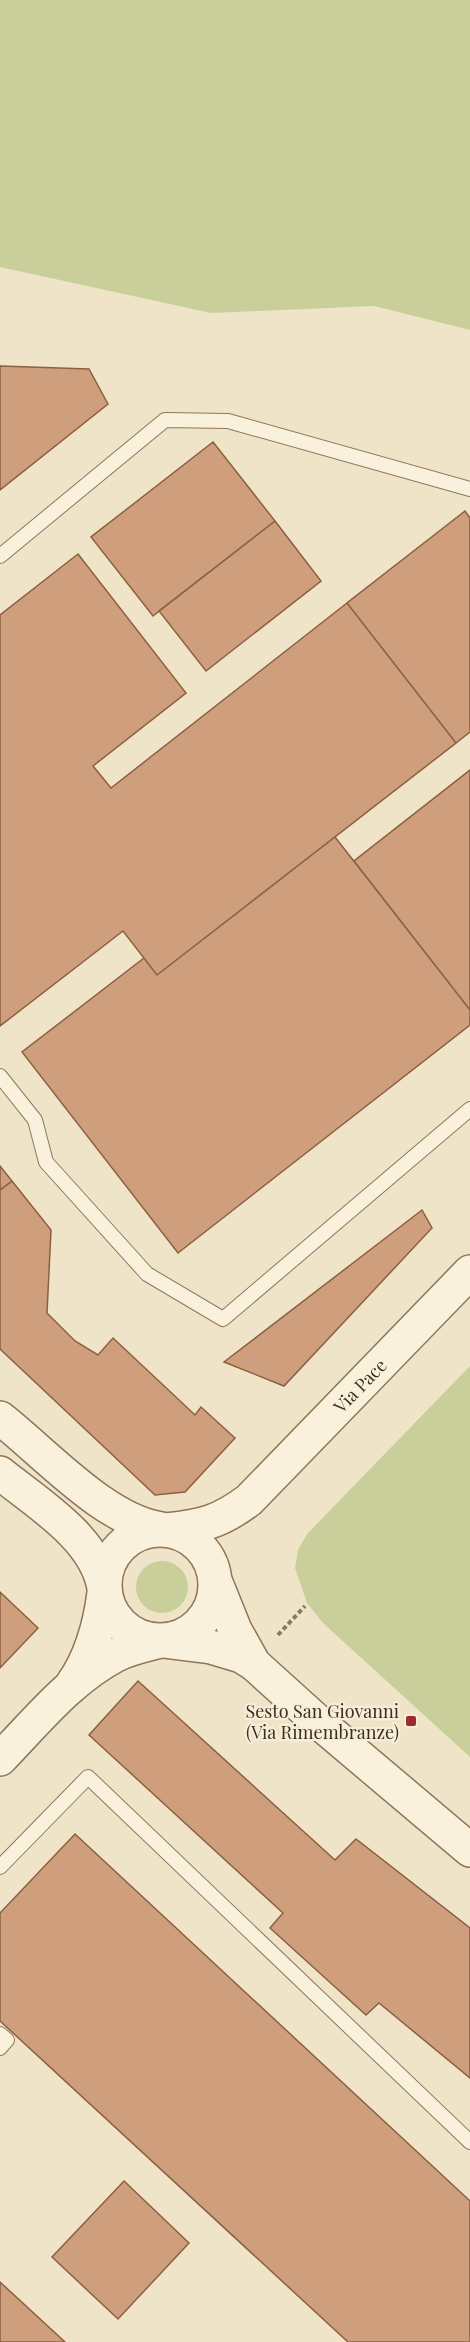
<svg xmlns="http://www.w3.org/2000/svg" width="470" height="2342" font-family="'Playfair Display',serif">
<rect width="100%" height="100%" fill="#f0e4c8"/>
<path fill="#c9cf9b" d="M 0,0 L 470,0 L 470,330 L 374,306 L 211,313 L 0,267 Z
M 470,1366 L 470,1757 L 324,1624 L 307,1603 L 295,1568 L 298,1550 L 307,1534 Z
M136 1587a26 26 0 1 1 52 0a26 26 0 1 1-52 0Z"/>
<path fill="#cf9f7d" stroke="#8d5f41" stroke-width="1.5" d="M 0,366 L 89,369 L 108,404 L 0,490 Z
M 213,442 L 275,521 L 153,616 L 91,537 Z
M 465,511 L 470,518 L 470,732 L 456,743 L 347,603 Z
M 275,521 L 321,581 L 206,671 L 159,611 Z
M 78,554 L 186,693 L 93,766 L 111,788 L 347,603 L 456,743 L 157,975 L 123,931 L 0,1026 L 0,615 Z
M 470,770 L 470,1010 L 354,861 Z
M 335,837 L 470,1010 L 470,1025 L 178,1253 L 22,1052 L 144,958 L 157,975 Z
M 0,1166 L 12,1181 L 0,1190 Z
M 12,1181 L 51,1230 L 47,1313 L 75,1341 L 98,1355 L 113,1338 L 195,1415 L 201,1407 L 235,1438 L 185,1492 L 155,1495 L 0,1349 L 0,1190 Z
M 422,1210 L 432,1228 L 284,1386 L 224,1362 Z
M 0,1592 L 38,1628 L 0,1668 Z
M 138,1681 L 335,1860 L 356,1839 L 470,1928 L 470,2078 L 379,2003 L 366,2015 L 270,1928 L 283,1913 L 89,1735 Z
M 75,1834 L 470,2201 L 470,2342 L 348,2342 L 0,2021 L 0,1913 Z
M 124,2181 L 189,2243 L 118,2319 L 52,2257 Z
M 0,2282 L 65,2342 L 0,2342 Z"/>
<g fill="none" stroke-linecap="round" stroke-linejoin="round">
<defs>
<path id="service" d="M 0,556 L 165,420 L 228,421 L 470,489
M 0,1076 L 35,1120 L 46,1162 L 147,1274 L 223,1319 L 470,1109
M 0,1867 L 88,1777 L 470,2142
M 0,2034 L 7,2040 L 0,2048"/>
<g id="tertiary">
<path d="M 0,1418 C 45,1453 105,1521 162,1529"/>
<path d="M 0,1473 C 37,1503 96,1538 104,1588"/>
<circle cx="160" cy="1585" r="55"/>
<path id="s1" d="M 167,1530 C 202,1526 220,1522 249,1500 L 470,1272"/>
<path d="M 216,1583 L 235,1630 L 254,1664"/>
<path d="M 163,1641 L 211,1647 L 241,1656 L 254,1664 L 316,1720 L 470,1850"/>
<path d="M 73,1683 C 91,1657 100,1624 104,1593"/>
<path d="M 0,1759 C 36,1722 70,1679 116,1655 C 130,1648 145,1645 160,1641"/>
</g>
</defs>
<use href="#service" stroke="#8d765c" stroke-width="16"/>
<use href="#tertiary" stroke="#8d765c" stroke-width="36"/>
<path stroke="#8d765c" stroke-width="4" stroke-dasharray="4.5 3" stroke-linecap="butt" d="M 278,1635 L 305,1606"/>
<use href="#service" stroke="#faf1dc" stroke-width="14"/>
<use href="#tertiary" stroke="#faf1dc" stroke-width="33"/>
</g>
<rect fill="#9e2a2b" stroke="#f7eed8" stroke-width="2" x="405" y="1715" width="12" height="12" rx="3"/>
<g text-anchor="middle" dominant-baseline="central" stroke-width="4.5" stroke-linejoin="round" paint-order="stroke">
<g font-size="18" fill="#3d2e20" stroke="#f7eed8">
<text stroke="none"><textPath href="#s1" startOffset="248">Via Pace</textPath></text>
</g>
<g font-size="18" fill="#3d2e20" stroke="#f7eed8" text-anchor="end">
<text x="399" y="1711">Sesto San Giovanni<tspan x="399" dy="21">(Via Rimembranze)</tspan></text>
</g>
</g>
</svg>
